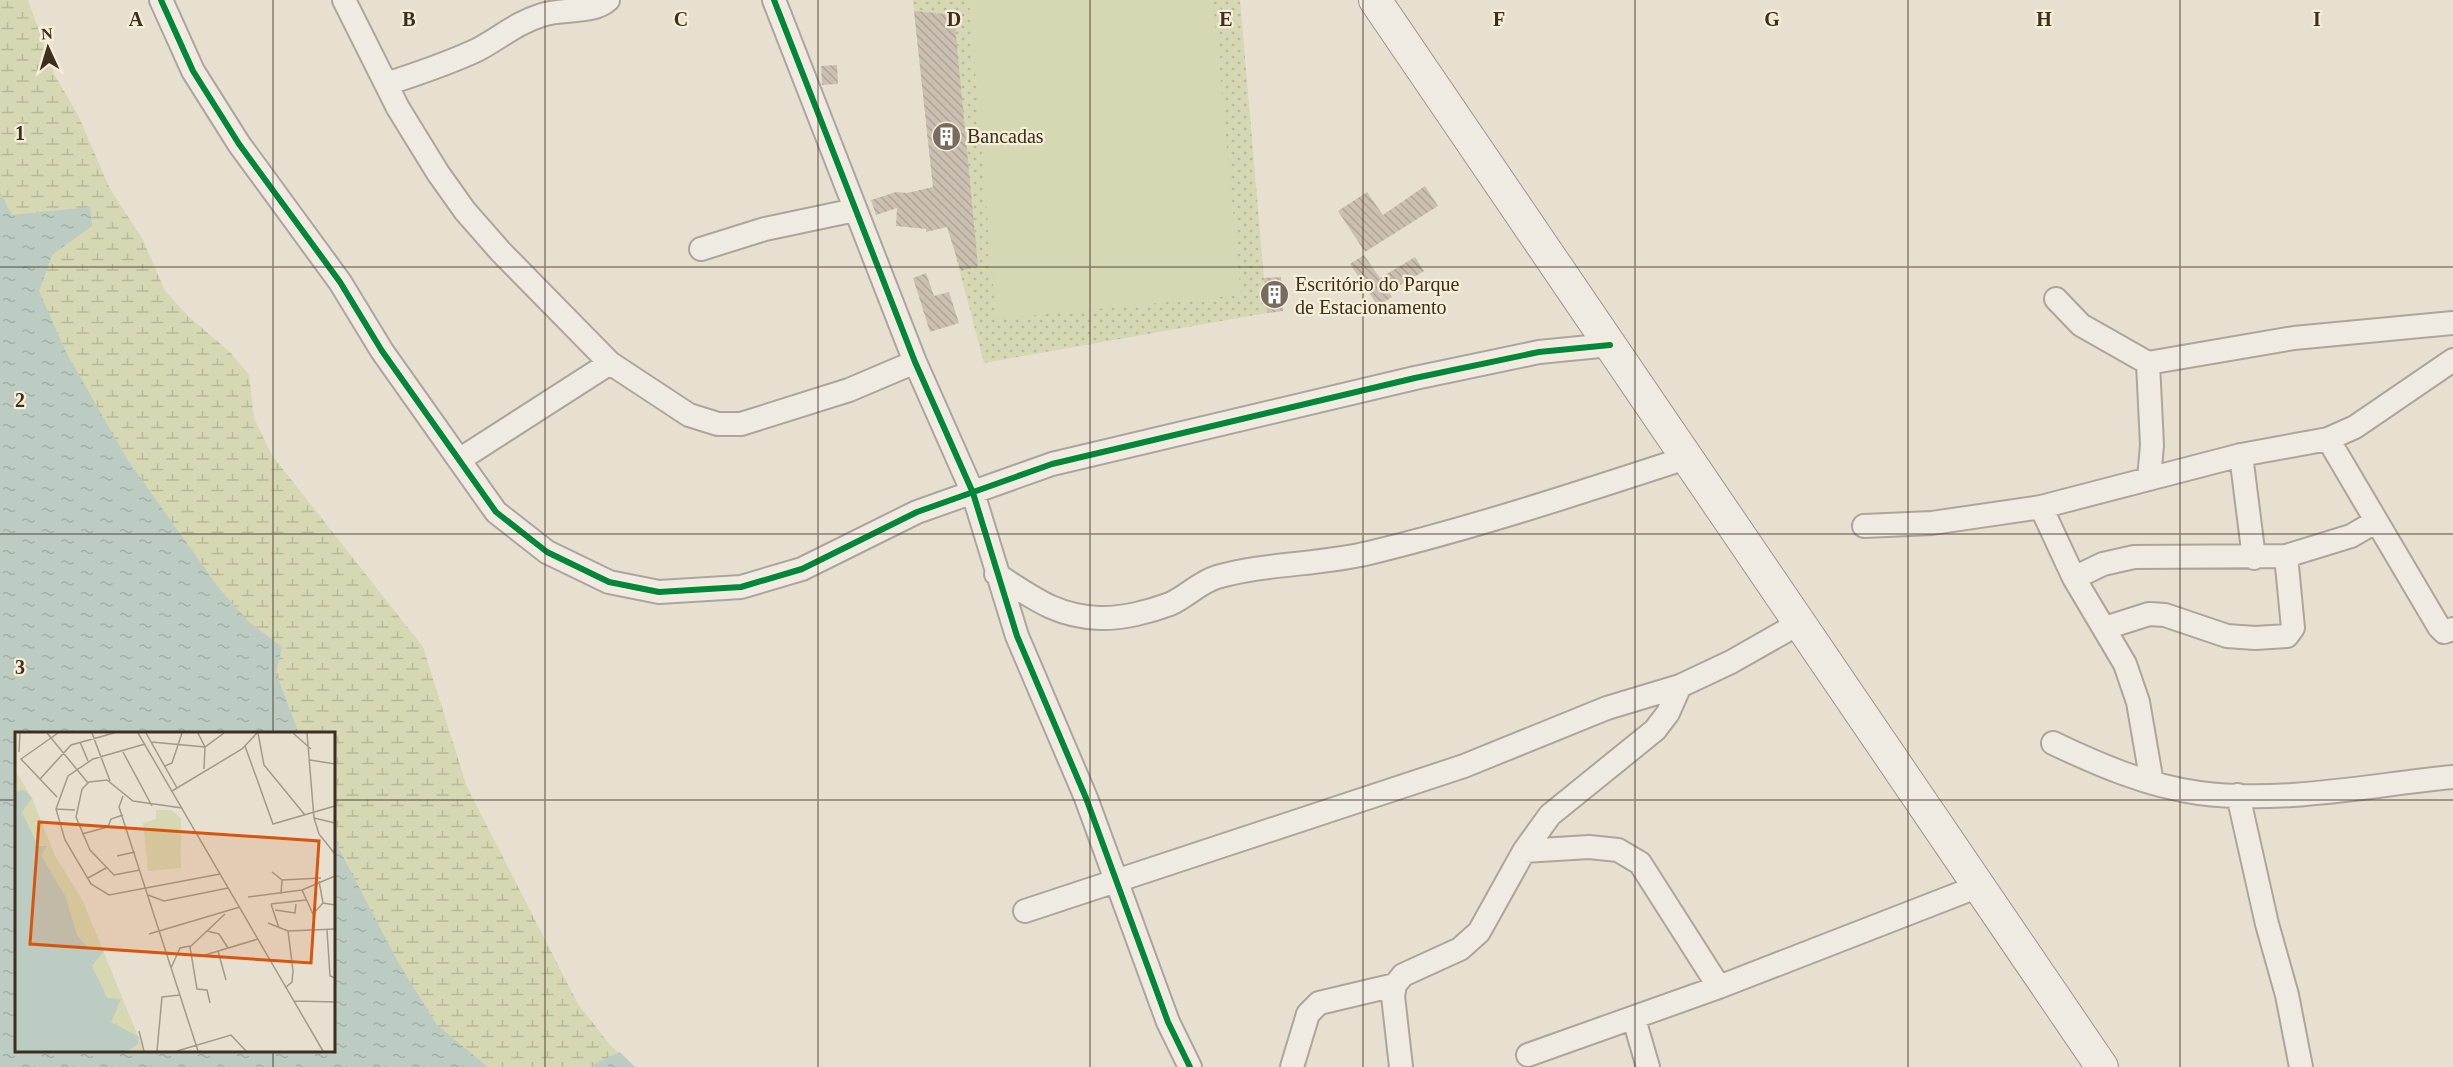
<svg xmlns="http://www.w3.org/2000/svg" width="2453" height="1067" font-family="Georgia,serif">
<defs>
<pattern id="grass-dots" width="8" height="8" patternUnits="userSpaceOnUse" patternTransform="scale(1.5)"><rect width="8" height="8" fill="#d6d7b3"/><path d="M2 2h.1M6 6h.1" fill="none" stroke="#b9b99a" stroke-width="1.8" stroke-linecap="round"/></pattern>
<pattern id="wetland-marsh" width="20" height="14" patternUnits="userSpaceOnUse" patternTransform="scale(1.5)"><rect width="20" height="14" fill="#d6d7b3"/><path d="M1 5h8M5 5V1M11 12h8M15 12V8" fill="none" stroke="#b9b99a"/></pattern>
<pattern id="water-ripples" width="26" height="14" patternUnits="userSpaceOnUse" patternTransform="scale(1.5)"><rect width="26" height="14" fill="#bcccc2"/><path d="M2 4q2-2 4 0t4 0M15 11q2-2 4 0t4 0" fill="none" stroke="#a2b0a6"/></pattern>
<pattern id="building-back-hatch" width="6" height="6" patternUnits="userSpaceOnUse" patternTransform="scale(1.5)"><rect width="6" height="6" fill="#cbbfb2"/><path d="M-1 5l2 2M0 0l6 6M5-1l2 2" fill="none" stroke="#afa499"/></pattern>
</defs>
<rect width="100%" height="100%" fill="#e7e0d1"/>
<path fill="url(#grass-dots)" d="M 913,0 L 1240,0 L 1267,313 L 984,363 L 937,186 L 932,180 Z"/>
<path fill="url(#wetland-marsh)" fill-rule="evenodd" d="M 0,0 L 28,0 L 54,74 L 78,115 L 110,189 L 143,240 L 165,291 L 188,316 L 231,353 L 249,375 L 254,418 L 271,454 L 423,647 L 467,787 L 578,1004 L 611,1046 L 635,1067 L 0,1067 ZM 16,734 L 333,734 L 333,1050 L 16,1050 Z"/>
<path fill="#d6d7b3" d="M 969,0 L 1213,0 L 1241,295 L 996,319 Z"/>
<path fill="url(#water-ripples)" d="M 0,192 L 12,215 L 90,207 L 92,226 L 52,255 L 39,291 L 66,352 L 127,459 L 218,587 L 249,622 L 282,647 L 276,673 L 299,734 L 16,734 L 16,1050 L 333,1050 L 333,831 L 339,849 L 398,962 L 437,1025 L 488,1067 L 0,1067 Z
M 620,1052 L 635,1067 L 593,1067 L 594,1064 Z"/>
<path fill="url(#building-back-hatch)" d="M 914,11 L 954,15 L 978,266 L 961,271 L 947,227 L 926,232 L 926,229 L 896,226 L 897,208 L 876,215 L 871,200 L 896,192 L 907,193 L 933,187 Z
M 837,65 L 838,84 L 822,85 L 821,66 Z
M 1425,186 L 1438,206 L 1365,252 L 1338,211 L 1367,192 L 1383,215 Z
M 1364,255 L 1380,278 L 1415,257 L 1424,271 L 1389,292 L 1392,297 L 1378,306 L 1350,264 Z
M 926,273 L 934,296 L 949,292 L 959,323 L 930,332 L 913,278 Z
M 1281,277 L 1283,311 L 1267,313 L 1264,278 Z"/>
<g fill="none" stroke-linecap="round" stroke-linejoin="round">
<defs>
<path id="minor" d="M 161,0 L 193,71 L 239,144 L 340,282 L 382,351 L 496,512 L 547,552 L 609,582 L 659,592 L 741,587 L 802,569 L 917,512 L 1052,464 L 1415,378 L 1539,352 L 1610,345
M 344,0 L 398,108 L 438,173 L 465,211 L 501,252 L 610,363 L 689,415 L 718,424 L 741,424 L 849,390 L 915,362
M 774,0 L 915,362 L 973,493 L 1017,636 L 1086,798 L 1168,1022 L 1190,1067
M 386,84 C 417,74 447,64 477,50 C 500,38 516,23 542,15 C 562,8 593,14 608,0
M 701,249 L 765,229 L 855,210
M 2056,299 L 2081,325 L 2148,363 L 2152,445 L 2149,479
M 2148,363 L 2294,338 L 2453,323
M 2328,439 L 2439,627 L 2444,632 L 2453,629
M 2241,455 L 2254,558
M 459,460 L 610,363
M 2041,507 L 2074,578 L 2125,664 L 2138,702 L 2152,783
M 1864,526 L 1932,523 L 2041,507 L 2241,455 L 2328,439 L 2355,427 L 2453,360
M 996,574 C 1032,597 1055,616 1099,618 C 1121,619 1149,612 1170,604 C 1186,597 1200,582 1217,577 C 1266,563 1319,565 1369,553 C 1476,527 1582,492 1686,458
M 2074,578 L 2103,564 L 2134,557 L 2286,556 L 2351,536 L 2375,522
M 2105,628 L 2149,614 L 2165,615 L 2227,636 L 2255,638 L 2287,636 L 2293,628 L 2286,556
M 2053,743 C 2099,765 2148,786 2199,793 C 2282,804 2370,785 2453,777
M 2238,795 L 2267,924 L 2287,995 L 2301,1067
M 1524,851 L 1589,847 L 1618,850 L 1640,863 L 1719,987
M 1025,911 L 1464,766 L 1607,708 L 1680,686 L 1731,662 L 1798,624
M 1634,1019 L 1648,1067
M 1528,1055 L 1719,987 L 1979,886
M 1292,1067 L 1308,1014 L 1319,1003 L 1395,985
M 1401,1067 L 1393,996 L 1395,985 L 1403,975 L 1460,949 L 1479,932 L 1524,851 L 1550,815 L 1655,730 L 1668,713 L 1680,686"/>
<path id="secondary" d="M 1375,0 L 2102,1067"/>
</defs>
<use href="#minor" stroke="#ada599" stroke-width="26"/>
<use href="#secondary" stroke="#9c958a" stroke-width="34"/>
<use href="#minor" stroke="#efebe3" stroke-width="22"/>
<use href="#secondary" stroke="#efebe3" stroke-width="32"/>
<defs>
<path id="cycleway" d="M 161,0 L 193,71 L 239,144 L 340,282 L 382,351 L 496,512 L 547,552 L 609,582 L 659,592 L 741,587 L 802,569 L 917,512 L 1052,464 L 1415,378 L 1539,352 L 1610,345
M 774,0 L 915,362 L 973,493 L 1017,636 L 1086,798 L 1168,1022 L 1190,1067"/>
</defs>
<use href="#cycleway" stroke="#f7eed8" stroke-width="10"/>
<use href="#cycleway" stroke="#00873e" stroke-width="6"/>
</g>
<path fill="none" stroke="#3d2e20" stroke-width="1.5" stroke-opacity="0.55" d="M 273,0 L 273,734M 545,0 L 545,1067M 818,0 L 818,1067M 1090,0 L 1090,1067M 1363,0 L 1363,1067M 1635,0 L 1635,1067M 1908,0 L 1908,1067M 2180,0 L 2180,1067M 0,267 L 2453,267M 0,534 L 2453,534M 0,800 L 16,800M 333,800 L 2453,800M 273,1050 L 273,1067"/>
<defs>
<symbol id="building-disc" viewBox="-11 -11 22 22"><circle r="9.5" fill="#786c5e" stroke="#f7eed8"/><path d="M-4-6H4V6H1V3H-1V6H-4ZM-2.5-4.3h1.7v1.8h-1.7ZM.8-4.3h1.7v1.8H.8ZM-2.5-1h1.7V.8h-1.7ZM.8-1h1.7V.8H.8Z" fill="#fff"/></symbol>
</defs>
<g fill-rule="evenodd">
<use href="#building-disc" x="930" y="120" width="33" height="33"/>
<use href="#building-disc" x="1258" y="278" width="33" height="33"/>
</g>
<g text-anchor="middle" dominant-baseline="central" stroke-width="4.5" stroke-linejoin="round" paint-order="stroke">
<g font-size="20" fill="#3d2e20" stroke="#f7eed8" text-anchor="start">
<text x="967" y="136">Bancadas</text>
<text x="1295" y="284">Escritório do Parque<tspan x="1295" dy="23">de Estacionamento</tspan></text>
</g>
</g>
<g transform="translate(15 732)">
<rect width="320" height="320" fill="#e7e0d1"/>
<path d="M 141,78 L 156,78 L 166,86 L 166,136 L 133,139 L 128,91 L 141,87 Z" fill="#d6d7b3"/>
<path d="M 0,38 L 17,66 L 40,124 L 67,167 L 129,319 L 0,319 Z" fill="#d6d7b3"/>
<path d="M 162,94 L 163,133 L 135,134 L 135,95 Z" fill="#d6d7b3"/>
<path d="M 9,58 L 17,66 L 7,80 L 23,114 L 32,114 L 26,123 L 51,166 L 62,203 L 75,218 L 86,215 L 89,219 L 77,234 L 92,266 L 106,267 L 96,290 L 124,305 L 123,312 L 112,319 L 0,319 L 0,59 Z" fill="#bcccc2"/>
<path fill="none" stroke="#a3998a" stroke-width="1.5" d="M 32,1 L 73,51M 77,1 L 95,49M 123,1 L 308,319M 131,1 L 162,56M 183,1 L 190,15 L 209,1M 243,1 L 249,33 L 290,83M 278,1 L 296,17M 292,1 L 299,86 L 304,102 L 320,122M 65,10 L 73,29M 136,10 L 190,15 L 189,37M 130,12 L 78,27 L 53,44 L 41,77 L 50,108 L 76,152 L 94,163 L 205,142M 230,14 L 258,92 L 320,74M 4,20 L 5,1M 108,20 L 137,74M 295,28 L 320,32M 150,34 L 157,31 L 167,1M 25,47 L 56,13 L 99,1M 157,59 L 227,17 L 242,1M 108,64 L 104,75 L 183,319M 42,65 L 6,27 L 43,1M 41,77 L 60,78M 299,86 L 320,91M 67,102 L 93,95 L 96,87 L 108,83M 102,124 L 120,120M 125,138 L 99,143 L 75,118 L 61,85 L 67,57 L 74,50 L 92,48 L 118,69 L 167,76M 257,140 L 267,148 L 266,162M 73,146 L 91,136M 267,148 L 306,146M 304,149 L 308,171 L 320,173M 287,158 L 298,182 L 308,171M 133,163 L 149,169 L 213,156M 233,165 L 287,158 L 320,144M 256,172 L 291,168M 256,172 L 264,196M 260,178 L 280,181 L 281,172M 253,191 L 273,199 L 320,197M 312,198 L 315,244 L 320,246M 192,199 L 204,202 L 213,216M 134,202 L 225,175M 203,219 L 211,248M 190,223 L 243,207M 156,236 L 165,216 L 175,214M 271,255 L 277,250 L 278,239 L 273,199M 279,269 L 320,270M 195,271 L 192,258 L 182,257 L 175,215 L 210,182M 124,299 L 129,319M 142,319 L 147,265 L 165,263M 162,319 L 216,303 L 231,319"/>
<path fill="#d7550e" fill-opacity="0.15" stroke="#d7550e" stroke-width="3" d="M 24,90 L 304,109 L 296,231 L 15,212 Z"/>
<rect width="320" height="320" fill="none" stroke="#3d2e20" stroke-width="3"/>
</g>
<g font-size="20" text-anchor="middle" font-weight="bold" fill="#3d2e20" stroke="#f7eed8" stroke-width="4.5" stroke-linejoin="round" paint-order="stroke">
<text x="136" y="26">A</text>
<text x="409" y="26">B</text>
<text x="681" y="26">C</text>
<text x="954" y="26">D</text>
<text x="1226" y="26">E</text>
<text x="1499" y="26">F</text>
<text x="1772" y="26">G</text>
<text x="2044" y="26">H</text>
<text x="2317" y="26">I</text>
<text x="20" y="140">1</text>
<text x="20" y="407">2</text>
<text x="20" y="674">3</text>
</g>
<g transform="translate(48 48) rotate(356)" stroke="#f7eed8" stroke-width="4.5" paint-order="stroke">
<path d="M0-4.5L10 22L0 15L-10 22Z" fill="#3d2e20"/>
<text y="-9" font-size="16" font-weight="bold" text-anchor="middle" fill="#3d2e20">N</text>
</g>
</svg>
